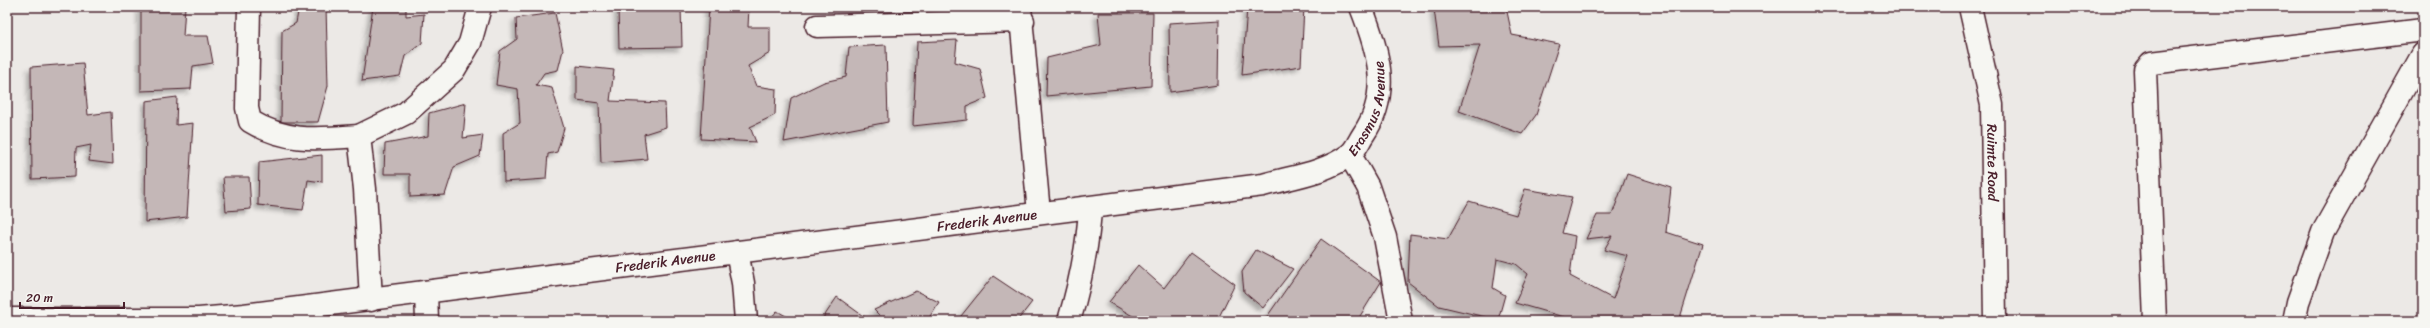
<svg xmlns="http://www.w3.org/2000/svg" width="2430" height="328" font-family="Sriracha,sans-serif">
<defs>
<filter id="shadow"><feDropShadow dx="-3.5" dy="3.5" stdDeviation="2" flood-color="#0004"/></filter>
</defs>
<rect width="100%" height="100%" fill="#ece9e6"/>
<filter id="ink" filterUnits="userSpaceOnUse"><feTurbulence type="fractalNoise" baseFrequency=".025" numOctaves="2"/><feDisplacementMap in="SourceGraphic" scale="8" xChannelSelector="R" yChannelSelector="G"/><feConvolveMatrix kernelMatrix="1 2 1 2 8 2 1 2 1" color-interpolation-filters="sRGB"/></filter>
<g filter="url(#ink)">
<path fill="#c4b7b7" stroke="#4a1f2b" filter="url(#shadow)" d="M 141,7 L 185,7 L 183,36 L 208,36 L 213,63 L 193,66 L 191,89 L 141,91 Z
M 299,7 L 326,7 L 328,86 L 318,122 L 281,122 L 282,31 L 296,23 Z
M 373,7 L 406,7 L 406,16 L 424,14 L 422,43 L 405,56 L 400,76 L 362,81 Z
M 618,7 L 681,7 L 682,47 L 619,48 Z
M 709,7 L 749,7 L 748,27 L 770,27 L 770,53 L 748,66 L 756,86 L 776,89 L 775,115 L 750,127 L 756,142 L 701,139 Z
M 1247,7 L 1304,7 L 1301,66 L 1242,75 Z
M 1443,7 L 1506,7 L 1512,35 L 1559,44 L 1536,115 L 1522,134 L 1459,111 L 1480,45 L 1439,46 L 1434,9 Z
M 555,13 L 563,50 L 558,70 L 544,73 L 536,85 L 552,88 L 564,128 L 557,152 L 548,154 L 546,179 L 504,182 L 503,133 L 520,123 L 518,89 L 496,85 L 500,51 L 517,39 L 516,18 Z
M 1098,13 L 1153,13 L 1151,86 L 1046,96 L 1047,58 L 1101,45 Z
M 1219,20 L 1218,85 L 1170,92 L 1169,23 Z
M 957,40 L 955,62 L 980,69 L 987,98 L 967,106 L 967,120 L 913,126 L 917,42 Z
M 886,45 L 888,122 L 784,142 L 791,98 L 824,82 L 846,77 L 849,47 Z
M 83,63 L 88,115 L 111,112 L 113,164 L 89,161 L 91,145 L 76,148 L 75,177 L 32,179 L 31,67 Z
M 577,66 L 614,70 L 610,101 L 665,103 L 666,127 L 644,134 L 647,159 L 601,163 L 599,103 L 577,100 Z
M 177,97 L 176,125 L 193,123 L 187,217 L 145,222 L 146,101 Z
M 466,103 L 463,138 L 483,135 L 480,156 L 454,167 L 445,195 L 410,197 L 410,174 L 384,174 L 385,144 L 428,136 L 429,113 Z
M 322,155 L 322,182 L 308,180 L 303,210 L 258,205 L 259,162 Z
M 1627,174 L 1671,188 L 1666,232 L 1703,244 L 1679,321 L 1578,321 L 1515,303 L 1528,274 L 1516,264 L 1497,259 L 1493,288 L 1505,295 L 1498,320 L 1439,306 L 1408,282 L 1410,234 L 1448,239 L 1469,201 L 1516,215 L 1525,189 L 1572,197 L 1562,233 L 1575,236 L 1570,276 L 1613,299 L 1628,256 L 1604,250 L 1612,236 L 1586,239 L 1597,215 L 1612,215 Z
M 223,177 L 249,177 L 251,209 L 226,211 Z
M 1321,239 L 1381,282 L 1357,321 L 1264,321 Z
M 1256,250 L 1293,269 L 1263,308 L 1244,292 L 1242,272 Z
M 1191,252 L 1235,284 L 1217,321 L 1141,321 L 1109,302 L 1138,265 L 1164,288 Z
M 993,276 L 1032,302 L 1017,321 L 957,321 Z
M 916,291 L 939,302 L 927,321 L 885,321 L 874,310 Z
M 837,297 L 870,321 L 821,321 Z
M 777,311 L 795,321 L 768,321 Z"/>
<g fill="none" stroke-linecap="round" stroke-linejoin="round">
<defs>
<g id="minor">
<path d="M 249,7 L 247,108 L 250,121 C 286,143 318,139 359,136 L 365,189 L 371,300"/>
<path d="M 1020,7 L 1039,213"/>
<path d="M 817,26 L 1023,21"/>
<path d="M 359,136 L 406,113 L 454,70 L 470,43 L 480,7"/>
<path d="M 1350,155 L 1368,187 L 1385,237 L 1401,321"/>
<path d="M 737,252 L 743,283 L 746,321"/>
<path d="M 426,292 L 427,321"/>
<path id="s1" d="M 7,319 L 199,319 L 244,315 L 1263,185 C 1291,177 1325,173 1349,155 C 1355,151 1359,141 1363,135 C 1392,93 1378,50 1361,7"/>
<path d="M 1069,321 C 1080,284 1088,246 1090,208"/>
<path d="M 2155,321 L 2145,70 L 2151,63 L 2423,30"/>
<path d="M 2294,321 L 2298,302 L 2323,232 L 2423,54"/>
</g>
<g id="secondary">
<path id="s2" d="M 1970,7 L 1992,105 L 1995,321"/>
</g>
</defs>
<use href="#minor" stroke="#4a1f2b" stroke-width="25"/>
<use href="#secondary" stroke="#4a1f2b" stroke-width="25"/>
<use href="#minor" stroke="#f6f6f2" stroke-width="22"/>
<use href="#secondary" stroke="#f6f6f2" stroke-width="22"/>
</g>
</g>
<g text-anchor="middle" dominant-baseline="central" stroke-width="3" stroke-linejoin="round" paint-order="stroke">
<g font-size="14" fill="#4a1f2b" stroke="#f6f6f2">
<text stroke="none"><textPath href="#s1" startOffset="1408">Erasmus Avenue</textPath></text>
<text stroke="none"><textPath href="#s2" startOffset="158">Ruimte Road</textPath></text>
<text stroke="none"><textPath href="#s1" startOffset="986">Frederik Avenue</textPath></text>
<text stroke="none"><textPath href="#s1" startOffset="662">Frederik Avenue</textPath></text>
</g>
</g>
<rect width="2430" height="328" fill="none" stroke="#f6f6f2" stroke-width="24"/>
<rect x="12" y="12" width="2406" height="304" fill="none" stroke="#4a1f2b" stroke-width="1.5" filter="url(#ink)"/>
<path d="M20 302v6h104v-6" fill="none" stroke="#4a1f2b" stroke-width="2"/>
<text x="26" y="302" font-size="12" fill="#4a1f2b" stroke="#f6f6f2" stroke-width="3" paint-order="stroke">20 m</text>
</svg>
